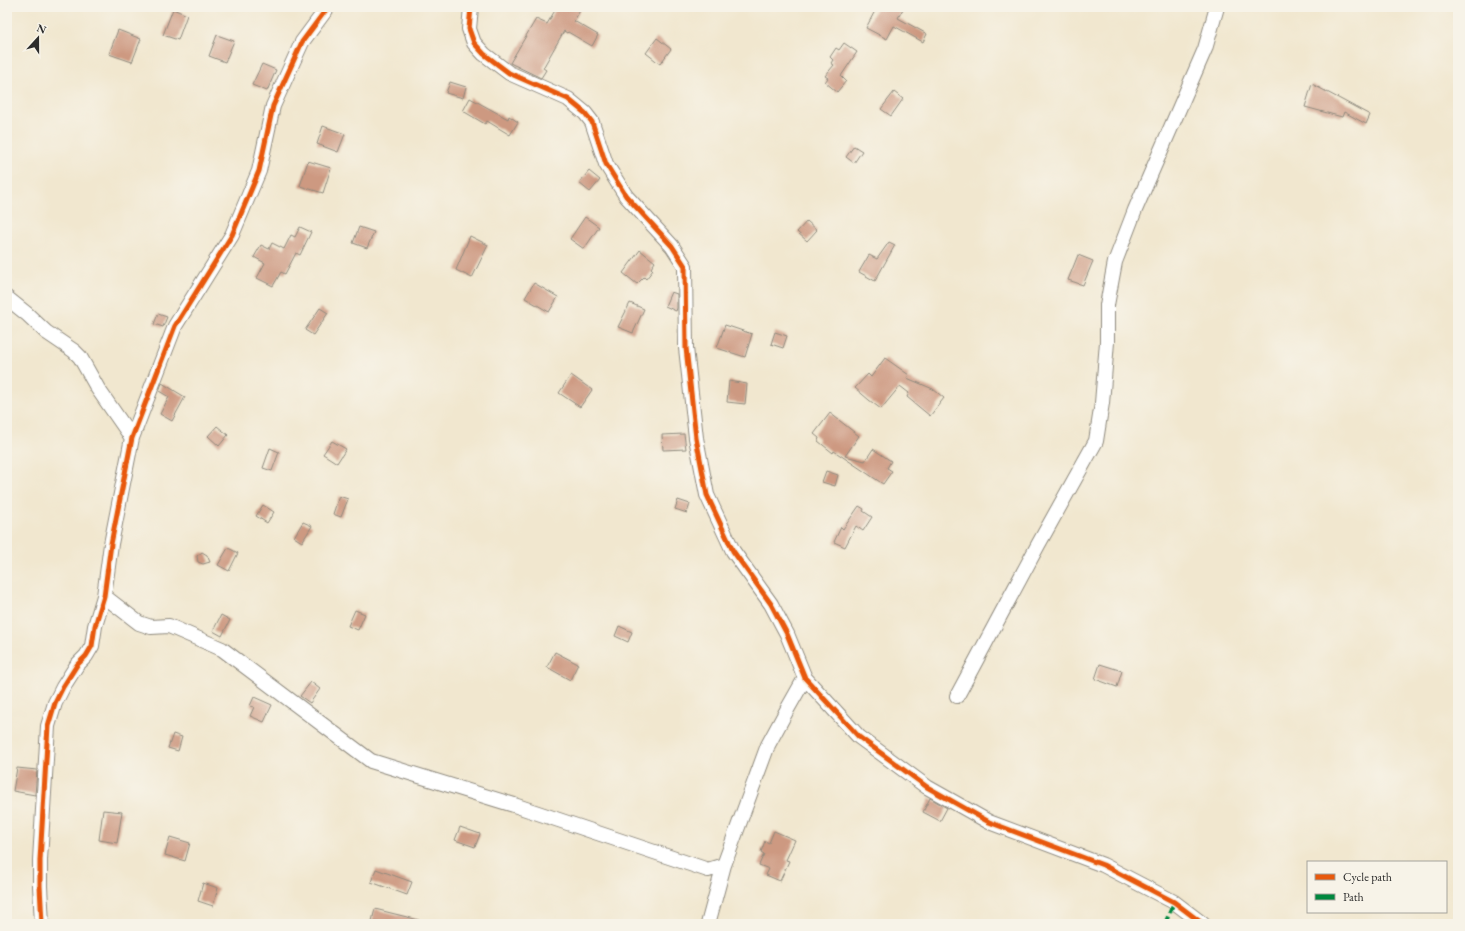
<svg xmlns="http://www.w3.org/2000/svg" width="1465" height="931" font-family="'EB Garamond',serif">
<rect width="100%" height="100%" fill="#f7f3e8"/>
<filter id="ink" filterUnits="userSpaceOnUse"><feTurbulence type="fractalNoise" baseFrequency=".025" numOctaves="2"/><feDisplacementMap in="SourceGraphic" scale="8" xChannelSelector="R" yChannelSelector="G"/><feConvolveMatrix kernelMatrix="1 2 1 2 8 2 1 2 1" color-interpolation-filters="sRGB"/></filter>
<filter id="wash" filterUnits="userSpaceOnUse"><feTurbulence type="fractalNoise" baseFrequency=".012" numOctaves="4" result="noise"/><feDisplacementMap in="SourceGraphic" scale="16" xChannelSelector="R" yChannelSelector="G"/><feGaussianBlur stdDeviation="0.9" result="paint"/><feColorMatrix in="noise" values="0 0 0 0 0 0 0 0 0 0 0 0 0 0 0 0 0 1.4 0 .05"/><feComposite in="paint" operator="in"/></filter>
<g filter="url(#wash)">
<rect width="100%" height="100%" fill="#f1e7cf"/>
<g id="blocks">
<path fill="#cd9981" d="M 557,7 L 582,7 L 574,21 L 598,35 L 592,46 L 568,32 L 567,33 L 564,31 L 543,68 L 546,70 L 541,78 L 510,63 L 536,19 L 547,24 Z
M 877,7 L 904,7 L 898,18 L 927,34 L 923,42 L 894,26 L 887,39 L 866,28 Z
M 173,9 L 187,15 L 178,40 L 163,35 Z
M 118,30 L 141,39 L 132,62 L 109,54 Z
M 217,35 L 234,41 L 225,62 L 209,56 Z
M 657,38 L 671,49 L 660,64 L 646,53 Z
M 844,43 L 857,52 L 841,76 L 846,81 L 837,92 L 825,82 L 828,78 L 825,76 L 834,65 L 831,63 L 833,60 L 830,57 L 836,48 L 839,50 Z
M 262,64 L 276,70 L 267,91 L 252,85 Z
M 450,82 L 466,87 L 463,98 L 446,93 Z
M 1312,84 L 1370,115 L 1366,124 L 1344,112 L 1342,117 L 1305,107 Z
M 894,92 L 903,99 L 891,116 L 881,109 Z
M 470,98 L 508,119 L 509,116 L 518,122 L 510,135 L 487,121 L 485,124 L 463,111 Z
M 323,126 L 345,134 L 338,152 L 317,144 Z
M 854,146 L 862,151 L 854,163 L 846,157 Z
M 308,161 L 331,168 L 323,193 L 300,186 Z
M 589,171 L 600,180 L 590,192 L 579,183 Z
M 585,217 L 599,227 L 584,249 L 570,239 Z
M 807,221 L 817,230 L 807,241 L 797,232 Z
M 300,227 L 311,232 L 300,255 L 296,253 L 285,274 L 281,272 L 273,286 L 257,278 L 265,263 L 254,257 L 261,245 L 269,249 L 272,243 L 284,249 L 291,235 L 295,237 Z
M 359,227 L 374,232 L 367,248 L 353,243 Z
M 470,236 L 488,245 L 472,278 L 456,270 Z
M 889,242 L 895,245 L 875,281 L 859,272 L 869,255 L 877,259 Z
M 640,250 L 655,262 L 651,268 L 653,270 L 646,279 L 644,277 L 637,284 L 623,273 Z
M 1078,255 L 1093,261 L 1083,285 L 1068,280 Z
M 534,283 L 558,297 L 549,312 L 525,298 Z
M 671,292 L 677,294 L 677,308 L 676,311 L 665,306 Z
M 630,303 L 644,309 L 633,333 L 618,327 Z
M 320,308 L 328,313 L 313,335 L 305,330 Z
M 158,314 L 167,317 L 163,327 L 154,324 Z
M 725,325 L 752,334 L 745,357 L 717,348 Z
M 775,332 L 787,336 L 783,348 L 771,344 Z
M 885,358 L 909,375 L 907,378 L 933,389 L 944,398 L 930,416 L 907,397 L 909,393 L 900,386 L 881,409 L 869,400 L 855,388 L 868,374 L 871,377 Z
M 571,375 L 592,390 L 580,407 L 559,393 Z
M 729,381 L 747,384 L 745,404 L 727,402 Z
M 162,383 L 185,397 L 172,421 L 160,414 L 169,397 L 159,391 Z
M 830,413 L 859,436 L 845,456 L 865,461 L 873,449 L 891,461 L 887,468 L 892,471 L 883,484 L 834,451 L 833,453 L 818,441 L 819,438 L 814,434 Z
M 217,426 L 228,435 L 219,446 L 208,436 Z
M 684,434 L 686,449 L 663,450 L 662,435 Z
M 332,441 L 346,449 L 337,463 L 323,454 Z
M 270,448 L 279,452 L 272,471 L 263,468 Z
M 826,471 L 838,475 L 835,486 L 822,482 Z
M 339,496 L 348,499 L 341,517 L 333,514 Z
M 678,500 L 690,504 L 687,513 L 675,509 Z
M 263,505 L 274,512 L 267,523 L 256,516 Z
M 859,506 L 864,509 L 863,511 L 872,517 L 863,531 L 856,526 L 845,547 L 834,542 L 841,527 L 843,529 Z
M 303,522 L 312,526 L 302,542 L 294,537 Z
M 228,548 L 238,553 L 229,571 L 218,565 Z
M 202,552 L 207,555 L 210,562 L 203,564 L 198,562 L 197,556 Z
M 355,610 L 365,614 L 358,630 L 348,626 Z
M 221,615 L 230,620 L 222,636 L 213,631 Z
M 619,626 L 632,632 L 628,642 L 615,636 Z
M 555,652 L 578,664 L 570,680 L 547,667 Z
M 1100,664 L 1122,671 L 1117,687 L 1095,679 Z
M 311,682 L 320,689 L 310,703 L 300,696 Z
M 254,697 L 272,705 L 264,722 L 250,716 L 254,707 L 250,706 Z
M 173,734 L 182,737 L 178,751 L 168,748 Z
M 17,768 L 37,770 L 35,795 L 13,791 Z
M 930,798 L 947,808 L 940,821 L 923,812 Z
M 103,810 L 122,812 L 117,843 L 99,840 Z
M 460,827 L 480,834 L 475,847 L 455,840 Z
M 774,831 L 795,840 L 786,860 L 789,861 L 780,881 L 766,875 L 769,869 L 759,865 L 764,854 L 761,852 L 765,841 L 769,843 Z
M 170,837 L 190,843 L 185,861 L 165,855 Z
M 376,869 L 412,882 L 407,895 L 371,882 Z
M 203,883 L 218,888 L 213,906 L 198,901 Z
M 375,909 L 419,920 L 419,924 L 384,924 L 372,921 Z"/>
</g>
</g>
<g filter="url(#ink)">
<use href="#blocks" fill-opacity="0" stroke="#8e897d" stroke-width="1"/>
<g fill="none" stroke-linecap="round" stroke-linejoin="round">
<defs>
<path id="street" d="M 471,7 L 469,29 L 474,43 L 484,54 L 509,73 L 568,99 L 585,113 L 592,122 L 606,164 L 626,196 L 672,246 L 685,266 L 686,348 L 696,438 L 707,495 L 733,551 L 771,604 L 787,634 L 805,678 L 859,737 L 927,787 L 989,822 L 1103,865 L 1174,902 L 1203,924
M 7,298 L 27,314 L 46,332 L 74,351 L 80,357 L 98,389 L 132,438
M 104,596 L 139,623 L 151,627 L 169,626 L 222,649 L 371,761 L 514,805 L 708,870 L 724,865 L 768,745 L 788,708 L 805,678
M 957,696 L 1038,545 L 1096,441 L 1102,403 L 1107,342 L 1107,305 L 1115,262 L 1135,210 L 1205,49 L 1217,7
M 42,924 L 40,886 L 40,860 L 48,726 L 55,703 L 63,687 L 77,665 L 86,656 L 92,646 L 95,626 L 104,596 L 111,544 L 132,438 L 175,326 L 232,235 L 259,171 L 273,106 L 302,42 L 328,7
M 708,924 L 724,865"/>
</defs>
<use href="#street" stroke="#8e897d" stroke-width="16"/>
<use href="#street" stroke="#fff" stroke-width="14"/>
<path stroke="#00873e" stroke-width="4" stroke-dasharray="8 4" stroke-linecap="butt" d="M 1165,924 L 1174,902"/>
<defs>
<path id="cycleway" d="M 471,7 L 469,29 L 474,43 L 484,54 L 509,73 L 568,99 L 585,113 L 592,122 L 606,164 L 626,196 L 672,246 L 685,266 L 686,348 L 696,438 L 707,495 L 733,551 L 771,604 L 787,634 L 805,678 L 859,737 L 927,787 L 989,822 L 1103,865 L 1174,902 L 1203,924
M 42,924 L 40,886 L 40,860 L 48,726 L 55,703 L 63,687 L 77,665 L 86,656 L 92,646 L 95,626 L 104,596 L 111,544 L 132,438 L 175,326 L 232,235 L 259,171 L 273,106 L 302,42 L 328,7"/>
</defs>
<use href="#cycleway" stroke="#f7f3e8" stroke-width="8"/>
<use href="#cycleway" stroke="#e8590c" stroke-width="5"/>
</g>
</g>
<rect width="1465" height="931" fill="none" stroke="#f7f3e8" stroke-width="24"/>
<rect x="1307" y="861" width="140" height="52" fill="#f7f3e8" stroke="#a5a39c"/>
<rect x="1315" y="874" width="20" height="6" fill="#e8590c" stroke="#a5a39c"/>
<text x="1343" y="881" font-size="12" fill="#2b2b2b">Cycle path</text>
<rect x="1315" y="894" width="20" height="6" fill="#00873e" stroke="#a5a39c"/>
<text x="1343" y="901" font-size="12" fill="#2b2b2b">Path</text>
<g transform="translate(38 38) rotate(21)" stroke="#f7f3e8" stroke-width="3" paint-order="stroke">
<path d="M0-3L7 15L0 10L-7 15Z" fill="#2b2b2b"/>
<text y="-6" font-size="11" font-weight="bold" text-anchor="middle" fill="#2b2b2b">N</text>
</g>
</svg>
